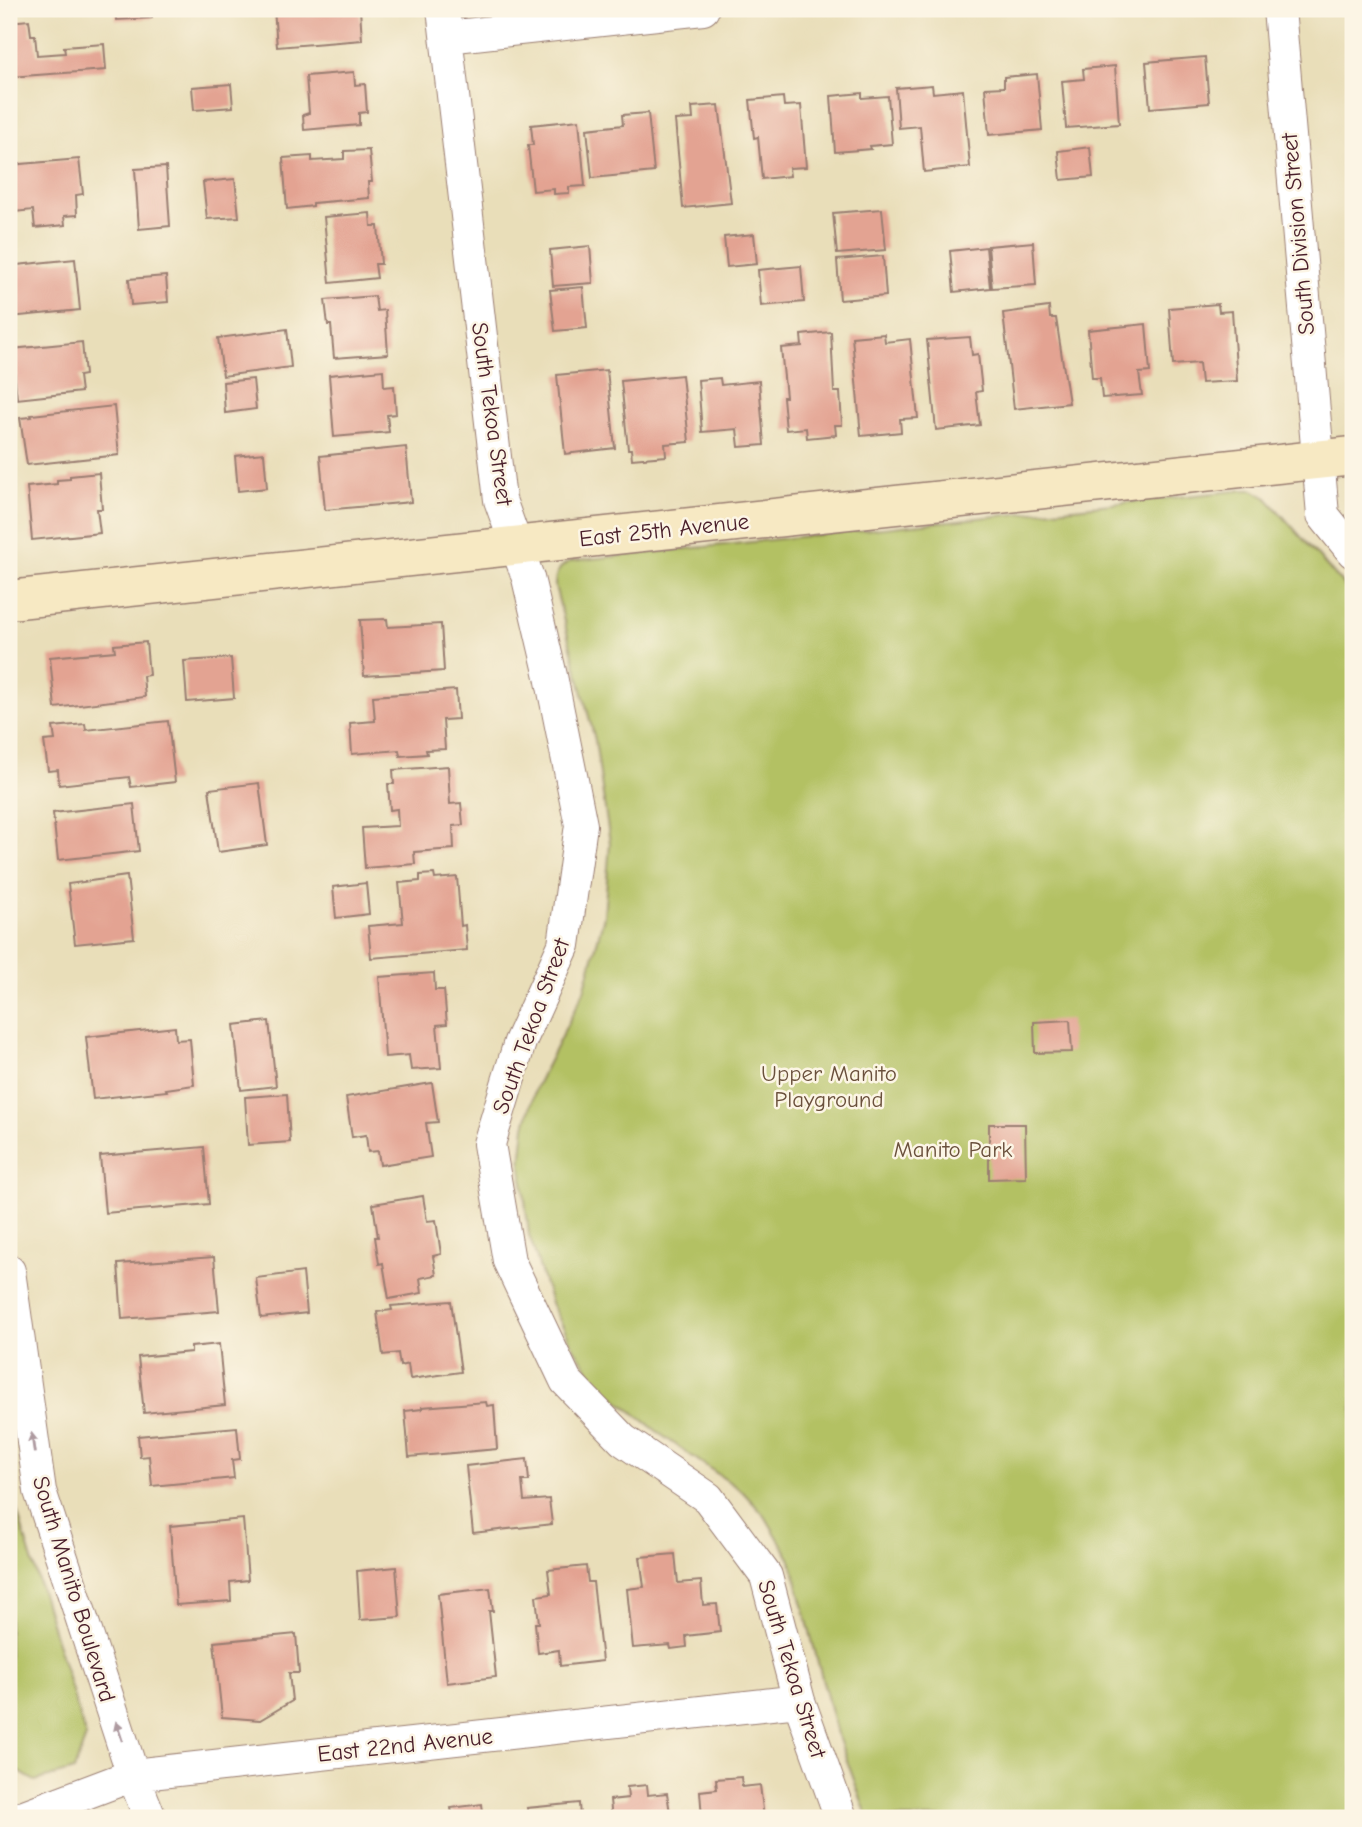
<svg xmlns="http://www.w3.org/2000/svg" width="1362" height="1827" font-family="'Comic Neue',sans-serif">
<rect width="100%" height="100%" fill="#fcf5e5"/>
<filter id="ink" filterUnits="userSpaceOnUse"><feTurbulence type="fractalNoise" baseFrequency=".0143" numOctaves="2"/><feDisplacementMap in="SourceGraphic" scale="14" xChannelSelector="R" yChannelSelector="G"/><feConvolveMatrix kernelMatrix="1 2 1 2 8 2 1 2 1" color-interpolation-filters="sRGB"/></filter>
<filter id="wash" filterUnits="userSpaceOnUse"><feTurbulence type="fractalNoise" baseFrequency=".00686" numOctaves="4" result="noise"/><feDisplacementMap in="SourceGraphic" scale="28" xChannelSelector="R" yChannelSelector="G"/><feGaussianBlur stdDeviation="1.57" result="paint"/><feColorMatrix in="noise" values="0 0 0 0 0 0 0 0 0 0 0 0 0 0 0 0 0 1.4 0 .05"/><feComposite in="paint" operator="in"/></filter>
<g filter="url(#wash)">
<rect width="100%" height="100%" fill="#e9deb9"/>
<path fill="#b3c164" stroke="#7e7048" stroke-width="2" d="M 1244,490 L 1253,490 L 1267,498 L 1353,596 L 1353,1818 L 868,1818 L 836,1731 L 791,1560 L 765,1516 L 742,1491 L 663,1436 L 600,1386 L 574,1348 L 551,1303 L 529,1235 L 521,1165 L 525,1126 L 536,1087 L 584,991 L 604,916 L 610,843 L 595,740 L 555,586 C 555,572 559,567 571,561 Z
M 9,1456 L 16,1508 L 86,1737 L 74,1770 L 35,1781 L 9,1766 Z"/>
<g id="blocks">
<path fill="#e3a392" d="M 116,9 L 152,9 L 152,18 L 116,20 Z
M 274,9 L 360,9 L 362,40 L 277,47 Z
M 29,20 L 31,35 L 35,35 L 37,55 L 65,53 L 64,47 L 104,44 L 106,70 L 9,77 L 9,22 Z
M 1205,57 L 1209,103 L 1150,108 L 1146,62 Z
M 1115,66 L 1119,124 L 1066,128 L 1062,81 L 1084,79 L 1083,69 Z
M 354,72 L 355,85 L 365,84 L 367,112 L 359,113 L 359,125 L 304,130 L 303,115 L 309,113 L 306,76 Z
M 1037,74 L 1042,130 L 989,135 L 985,88 L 1004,87 L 1004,77 Z
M 231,84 L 233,107 L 194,110 L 192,87 Z
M 932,85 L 933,93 L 963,90 L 970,167 L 924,172 L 920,126 L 899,128 L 896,88 Z
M 862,93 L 862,98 L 888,96 L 892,144 L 870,146 L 871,149 L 835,152 L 831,96 Z
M 783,97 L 784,106 L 801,105 L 806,167 L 789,168 L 790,176 L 762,179 L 758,137 L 754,138 L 750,100 Z
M 719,105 L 731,203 L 683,208 L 675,120 L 693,119 L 692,107 Z
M 648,113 L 654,172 L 592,178 L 587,129 L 623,125 L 622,115 Z
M 579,120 L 585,186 L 569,187 L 569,193 L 554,194 L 554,189 L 533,191 L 528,145 L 533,145 L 531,125 Z
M 1090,147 L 1093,177 L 1061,180 L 1058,151 Z
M 369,150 L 372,182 L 368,182 L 369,198 L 313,203 L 313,206 L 287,209 L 283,158 L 312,156 L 312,161 L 344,159 L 344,151 Z
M 79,159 L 83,194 L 76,195 L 77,215 L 64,216 L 65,225 L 35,228 L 33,210 L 14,212 L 10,165 Z
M 166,167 L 170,226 L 139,229 L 135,169 Z
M 235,179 L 239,217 L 207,219 L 203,182 Z
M 882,209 L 886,250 L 837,254 L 833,213 Z
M 370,213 L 371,226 L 378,226 L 381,264 L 375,264 L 377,278 L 330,283 L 324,217 Z
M 754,234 L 757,264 L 727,267 L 724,237 Z
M 1033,242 L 1036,285 L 992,288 L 988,246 Z
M 590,246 L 593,283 L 553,286 L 550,250 Z
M 986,247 L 990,288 L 954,292 L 950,251 Z
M 883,256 L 886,296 L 840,300 L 837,260 Z
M 75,259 L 80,310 L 10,317 L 9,272 L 17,272 L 17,265 Z
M 801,266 L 804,302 L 761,306 L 758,270 Z
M 166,276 L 168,302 L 131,305 L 129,279 Z
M 583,287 L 587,328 L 555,331 L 550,290 Z
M 375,296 L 377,311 L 385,310 L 388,354 L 334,358 L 331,325 L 328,325 L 325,300 Z
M 1218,304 L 1219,312 L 1232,311 L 1237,381 L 1201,383 L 1199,363 L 1173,365 L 1169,308 Z
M 1049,307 L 1050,318 L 1056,318 L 1069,403 L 1014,409 L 1003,313 Z
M 1146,324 L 1150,372 L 1139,373 L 1142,395 L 1102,398 L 1100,378 L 1092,378 L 1088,330 Z
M 287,329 L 291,367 L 223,376 L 218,338 Z
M 831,332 L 834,392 L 840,392 L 842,425 L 835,425 L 836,435 L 807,438 L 806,428 L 786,430 L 783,397 L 786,397 L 781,348 L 802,346 L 801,335 Z
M 884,334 L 885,342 L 910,339 L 918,418 L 900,419 L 901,432 L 861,436 L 852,337 Z
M 970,337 L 972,355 L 978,354 L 982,391 L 976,392 L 980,425 L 936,430 L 927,340 Z
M 82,342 L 85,375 L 79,376 L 81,392 L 17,399 L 12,349 Z
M 383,370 L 384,387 L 394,386 L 396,414 L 387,415 L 389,432 L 334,437 L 329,375 Z
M 607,370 L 615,448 L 565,454 L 557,375 Z
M 682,375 L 689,442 L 665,444 L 666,456 L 632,459 L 631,449 L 628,449 L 621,381 Z
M 720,378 L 721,385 L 759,381 L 764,445 L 739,447 L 737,429 L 702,432 L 698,380 Z
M 253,379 L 256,409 L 225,413 L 223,382 Z
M 114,406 L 119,455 L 27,465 L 20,418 L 32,417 L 31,415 Z
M 406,447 L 411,502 L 325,510 L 320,456 Z
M 264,453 L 267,488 L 238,491 L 235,456 Z
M 99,473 L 102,509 L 97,509 L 100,533 L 32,540 L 27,487 L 57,484 L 57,480 L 70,479 L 70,476 Z
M 387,619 L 388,627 L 441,624 L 444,671 L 364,676 L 360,620 Z
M 146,642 L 149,675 L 143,676 L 145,697 L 55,708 L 50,657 L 115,651 L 114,645 Z
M 231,658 L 234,698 L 187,702 L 184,661 Z
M 456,690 L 458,719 L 443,720 L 445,749 L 426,750 L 427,754 L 400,756 L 399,750 L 352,754 L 350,723 L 375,721 L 373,696 Z
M 168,721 L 175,782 L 131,787 L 129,777 L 59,785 L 58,770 L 48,771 L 44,741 L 55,740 L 53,727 L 85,724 L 86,730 Z
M 448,766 L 450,804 L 461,803 L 463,825 L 453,826 L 454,849 L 414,852 L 415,864 L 365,868 L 362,828 L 398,826 L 397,809 L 390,810 L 388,784 L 394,784 L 393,770 Z
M 259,783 L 267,845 L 218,852 L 209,789 Z
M 134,804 L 139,851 L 58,860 L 53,813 Z
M 434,874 L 435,879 L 457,877 L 461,926 L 465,925 L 467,950 L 371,958 L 368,926 L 403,923 L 399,883 L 420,881 L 420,875 Z
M 127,876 L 134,938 L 75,944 L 68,884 Z
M 366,883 L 369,914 L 336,918 L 333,887 Z
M 434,973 L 435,990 L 444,990 L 447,1024 L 437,1025 L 441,1068 L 411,1070 L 409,1055 L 385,1057 L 379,977 Z
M 1070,1020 L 1072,1052 L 1035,1053 L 1034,1022 Z
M 269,1021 L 276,1086 L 241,1090 L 234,1025 Z
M 175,1027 L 176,1040 L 190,1039 L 194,1085 L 166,1089 L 167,1091 L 93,1099 L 86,1037 Z
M 432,1083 L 438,1122 L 426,1123 L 431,1157 L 380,1165 L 378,1151 L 368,1152 L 366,1135 L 352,1137 L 346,1097 Z
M 287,1094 L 290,1142 L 248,1145 L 245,1097 Z
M 989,1124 L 1025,1124 L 1026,1178 L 989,1179 Z
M 204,1147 L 209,1204 L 105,1213 L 100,1156 Z
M 423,1196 L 427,1221 L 436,1220 L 441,1254 L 433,1256 L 436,1275 L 420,1278 L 422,1293 L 389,1299 L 383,1263 L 379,1264 L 375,1237 L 378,1237 L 373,1204 Z
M 214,1257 L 219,1311 L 122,1319 L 118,1264 Z
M 303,1272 L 307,1313 L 261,1318 L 256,1278 Z
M 451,1301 L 461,1372 L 410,1379 L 408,1364 L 400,1366 L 398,1353 L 383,1355 L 377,1312 L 392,1310 L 391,1306 Z
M 219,1344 L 225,1405 L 144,1413 L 138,1357 L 191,1352 L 191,1347 Z
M 486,1402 L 487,1406 L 494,1405 L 497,1449 L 409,1457 L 405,1411 L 422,1409 L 422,1407 Z
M 237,1427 L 240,1459 L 232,1460 L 234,1478 L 152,1486 L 149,1456 L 140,1457 L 138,1436 Z
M 527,1459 L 529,1481 L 522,1481 L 524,1501 L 549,1499 L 552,1524 L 473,1533 L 466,1466 Z
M 243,1519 L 248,1580 L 230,1582 L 231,1601 L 176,1605 L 170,1526 Z
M 675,1554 L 678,1583 L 701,1581 L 703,1605 L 717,1604 L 720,1632 L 686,1636 L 687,1647 L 671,1649 L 670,1645 L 633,1648 L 627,1589 L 644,1587 L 640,1557 Z
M 586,1566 L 588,1582 L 593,1582 L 602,1661 L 560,1666 L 559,1650 L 538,1653 L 535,1623 L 539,1623 L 536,1596 L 551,1594 L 548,1570 Z
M 396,1567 L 400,1617 L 360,1620 L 357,1571 Z
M 490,1588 L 493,1611 L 489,1611 L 496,1677 L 447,1683 L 438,1594 Z
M 296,1634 L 299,1673 L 289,1673 L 292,1701 L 260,1720 L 222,1717 L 214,1642 Z
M 741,1777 L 742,1787 L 760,1785 L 764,1818 L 702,1818 L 700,1791 L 717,1789 L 716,1779 Z
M 647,1785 L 648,1795 L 667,1793 L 670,1813 L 675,1812 L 676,1818 L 612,1818 L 610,1800 L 628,1798 L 627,1787 Z
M 579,1803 L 580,1818 L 529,1818 L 527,1808 Z
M 482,1804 L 483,1813 L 501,1811 L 502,1818 L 453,1818 L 451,1808 Z"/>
</g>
</g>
<g filter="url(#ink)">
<use href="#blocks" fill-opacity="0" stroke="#9a7e72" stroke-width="2"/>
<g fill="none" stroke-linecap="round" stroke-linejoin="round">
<defs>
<path id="street" d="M 443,9 L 500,500 L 528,578 L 551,676 L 581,825 L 564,945 L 520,1042 L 489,1144 L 509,1261 L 566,1381 L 623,1440 L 708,1498 L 766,1576 L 799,1701 L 841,1818
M 1279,9 L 1323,515 L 1353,552
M 447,37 L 703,9
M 9,1271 L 40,1491 L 133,1775 L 150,1818
M 19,1818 L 133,1775 L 799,1701"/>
<path id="secondary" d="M 9,600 L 1353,456"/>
</defs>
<use href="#street" stroke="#9a7e72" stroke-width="34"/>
<use href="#secondary" stroke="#9a7e72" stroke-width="41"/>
<use href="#street" stroke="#fff" stroke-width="32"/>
<use href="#secondary" stroke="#f7e9c3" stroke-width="38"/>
</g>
<defs><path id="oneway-solid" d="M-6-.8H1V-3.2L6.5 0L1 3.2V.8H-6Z" transform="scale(1.75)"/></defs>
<g fill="#ae9aa0">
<use href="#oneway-solid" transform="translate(33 1443) rotate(-98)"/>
<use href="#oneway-solid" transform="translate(119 1731) rotate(-108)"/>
</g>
</g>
<g text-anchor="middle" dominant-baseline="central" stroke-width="5" stroke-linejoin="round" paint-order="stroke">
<g font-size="23" fill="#4a1f2b" stroke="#fcf5e5">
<text transform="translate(1298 234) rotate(-95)">South Division Street</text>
<text transform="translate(492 414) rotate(82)">South Tekoa Street</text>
<text transform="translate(664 530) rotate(-6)">East 25th Avenue</text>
<text transform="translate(531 1026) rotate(-70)">South Tekoa Street</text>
<text transform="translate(74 1589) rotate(73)">South Manito Boulevard</text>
<text transform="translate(792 1669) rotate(73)">South Tekoa Street</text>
<text transform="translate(405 1745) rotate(-6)">East 22nd Avenue</text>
</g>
<g font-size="23" fill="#6a503c" stroke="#fcf5e5">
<text x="829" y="1073">Upper Manito<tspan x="829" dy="26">Playground</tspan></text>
<text x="953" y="1149">Manito Park</text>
</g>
</g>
<rect width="1362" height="1827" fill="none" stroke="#fcf5e5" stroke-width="35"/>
</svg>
